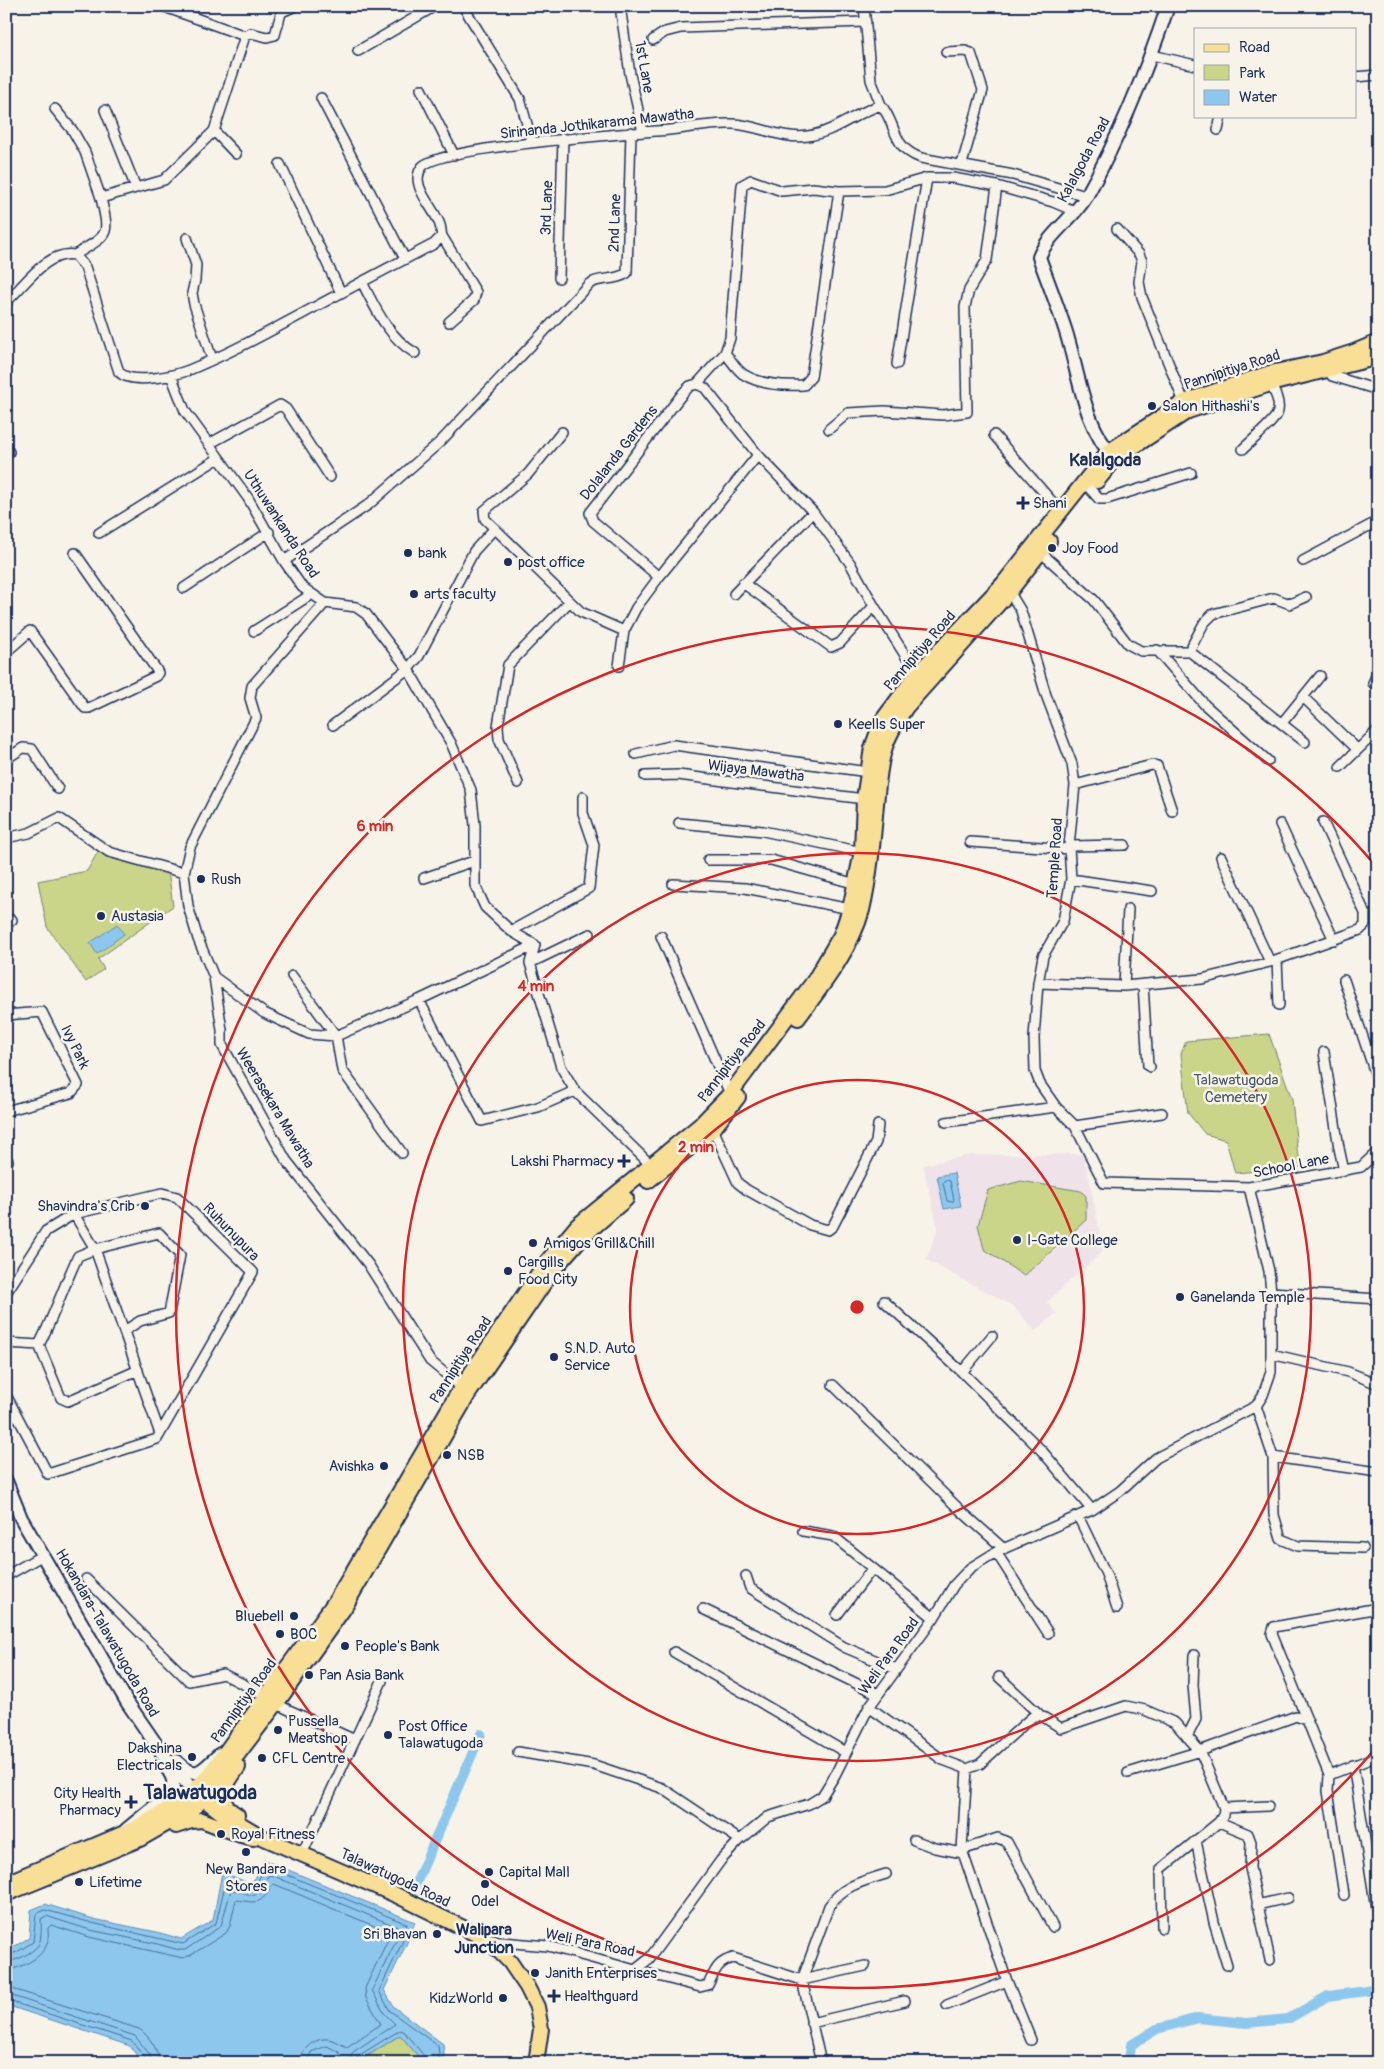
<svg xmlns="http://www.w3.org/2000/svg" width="1384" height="2069" font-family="Pangolin,sans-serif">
<rect width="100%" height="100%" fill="#f7f3e8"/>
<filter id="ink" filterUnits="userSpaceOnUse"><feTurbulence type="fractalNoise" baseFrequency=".02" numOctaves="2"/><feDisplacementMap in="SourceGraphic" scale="10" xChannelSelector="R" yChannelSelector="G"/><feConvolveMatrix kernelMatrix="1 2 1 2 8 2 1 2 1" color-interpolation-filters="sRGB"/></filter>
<g filter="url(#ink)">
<path fill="#efe3e9" d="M 1083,1154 L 1091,1187 L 1103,1251 L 1047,1302 L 1056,1313 L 1035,1331 L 1013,1306 L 926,1260 L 938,1228 L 923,1165 L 971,1155 Z"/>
<path fill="#cad589" stroke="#728274" d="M 99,850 L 106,856 L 168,870 L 173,906 L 98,959 L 104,969 L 86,982 L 47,927 L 38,881 L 87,871 Z
M 1269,1034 L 1292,1099 L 1297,1149 L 1302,1167 L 1235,1173 L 1226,1140 L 1205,1134 L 1188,1113 L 1181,1054 L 1186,1041 Z
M 1021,1181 L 1081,1191 L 1086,1196 L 1086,1220 L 1024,1276 L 984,1249 L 978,1225 L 988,1190 Z
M 400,2035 L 424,2063 L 357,2063 Z"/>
<path fill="#8ec7ed" stroke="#608ab4" d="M 117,924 L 124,934 L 97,954 L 90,943 Z
M 954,1173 L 961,1206 L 944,1209 L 937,1176 Z
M 264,1860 L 415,1922 L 406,1945 L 384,1990 L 394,2007 L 443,2044 L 445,2063 L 424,2063 L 400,2035 C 375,2050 356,2069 326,2057 L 314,2063 L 142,2063 L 130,2046 L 6,2005 L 6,1951 L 29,1938 L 31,1910 L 45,1904 L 93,1919 L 157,1932 L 181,1939 L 213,1920 L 222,1872 L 251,1884 Z"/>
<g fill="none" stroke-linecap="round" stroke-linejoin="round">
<path stroke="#496c97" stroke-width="1" d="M 945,1180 L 950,1181 L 954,1200 L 952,1202 L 947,1201 L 943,1183 Z
M 6,1956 L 17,1952 L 33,1942 L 36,1914 L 45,1910 L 92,1923 L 183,1944 L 216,1923 L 226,1881 L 253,1889 L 265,1868 L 268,1867 L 407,1924 L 402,1943 L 379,1991 L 390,2011 L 438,2046 L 440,2063
M 6,1962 C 16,1961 33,1953 39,1944 C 42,1937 41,1926 41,1919 L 46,1916 L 90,1930 L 154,1943 L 179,1950 L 185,1950 L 221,1926 L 231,1890 C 254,1891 252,1908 268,1876 L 271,1875 L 400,1928 L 396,1941 L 372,1990 L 384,2013 L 395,2024 L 353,2052 L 349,2063
M 6,1970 C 20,1969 42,1958 47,1944 C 49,1939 48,1933 48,1928 L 51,1925 L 89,1937 L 183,1958 L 191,1955 L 226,1933 L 230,1926 L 236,1900 C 256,1902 260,1907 272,1885 L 274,1884 L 391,1933 L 365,1988 L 366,1998 L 381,2024 L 347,2047 C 342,2045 337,2041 332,2040 C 317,2035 301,2048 300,2063
M 6,1987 L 139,2029 C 149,2035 159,2051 160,2063
M 6,1994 L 135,2036 L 150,2055 L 152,2063
M 6,2000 L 132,2041 L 145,2058 L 146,2063
M 308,2063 L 311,2052 L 327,2046 L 339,2052 L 343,2063
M 355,2063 L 358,2056 L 400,2030 L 404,2032 L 426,2058 L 428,2063"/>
<path stroke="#8ec7ed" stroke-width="10" d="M 414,1888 L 481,1734
M 1129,2063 L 1131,2045 L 1157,2029 L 1198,2018 L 1246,2023 L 1288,2019 L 1328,1996 L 1367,1991 L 1378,1985"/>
<defs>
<path id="street" d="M 162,6 L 245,36
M 463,6 L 520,99 L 532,142
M 620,6 L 630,74 L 643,132
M 864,6 L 871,80 L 881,105
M 282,12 L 295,6
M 653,40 L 665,32 L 681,28 L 866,22
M 358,51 L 435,6
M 946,52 L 965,51 L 971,53 L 983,90 L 962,164
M 1152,55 L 1195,65
M 1355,77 L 1378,75
M 421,89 L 454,155
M 321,98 L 405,259
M 55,109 L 73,131 L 85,152 L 101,198
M 105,110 L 136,188
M 1218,130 L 1221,116
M 214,131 L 236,154
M 280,164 L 341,293
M 1117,229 L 1139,254 L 1142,261 L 1139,282 L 1142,297 L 1184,402
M 442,236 L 476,292 L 474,300 L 449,322
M 187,238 L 196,265 L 195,280 L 192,293 L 194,304 L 212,359
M 75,255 C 109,233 110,238 101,198 L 164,180 L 214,131 L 245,36 L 251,33 L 267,37 L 275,35 L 283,6
M 559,278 L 563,138
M 362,282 C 375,308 389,338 415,353
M 6,302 C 25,285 47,250 75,255 L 85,267 L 119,372 C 131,385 174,376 189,370 C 228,354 265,334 302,314 C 346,290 390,267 434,244 L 442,236 C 441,233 441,228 440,225 C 435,208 408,185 422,167 C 437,147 634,133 669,130 C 690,128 712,123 733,124 C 758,125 782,140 808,136 C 835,132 855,113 881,105 C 898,126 891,147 921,158 L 1013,175 L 1086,196
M 725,353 C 731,360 736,369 743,374 C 760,385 785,386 804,385 L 811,377 L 839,191
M 897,364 L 927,178
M 1325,366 L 1332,376 L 1378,390
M 171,375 L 185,411 L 248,498 L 284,561 L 302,587 L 325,603 L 356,607 L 366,614 L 408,669 L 451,743 L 471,790 L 475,825 L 475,885 L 485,907 L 511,931 L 535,945 L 530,963 L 561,1067 L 575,1091 L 652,1166
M 697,384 L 725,353 L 730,338 L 742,185 L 751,180 L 782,191 L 813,188 L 839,191 L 885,190 L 927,178 L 953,178 L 997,186 L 1053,202 L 1077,212
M 829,429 L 848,413 L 884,411 L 943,415 L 967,412 L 965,307 L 969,290 L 987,260 L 997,186
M 562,432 L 528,474 L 484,511 L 485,519 L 581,612 L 624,631
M 994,435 L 1061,512
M 209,444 L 280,405 L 286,409 L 330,477
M 6,447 L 9,452
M 1243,449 C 1251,441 1273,423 1277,414 C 1281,405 1275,392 1270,384
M 758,455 L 659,577 L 593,521 L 590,513 L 683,393 L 690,386 L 697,384 L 705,388 L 758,455 L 813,512 L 850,563 L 874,606 L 917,674
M 1090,489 L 1099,499 L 1107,499 L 1191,473
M 99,533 L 219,458
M 1037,549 L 1094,600 L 1128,644 L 1141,651 L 1189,651
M 284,561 L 368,505 L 440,442 L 589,284 C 601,276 614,282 627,273 L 631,132
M 1303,561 L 1378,521
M 743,583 L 831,647 L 840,643 L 874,606
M 184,588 L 269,532
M 1007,588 L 1021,611 L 1046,695 L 1072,764 L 1075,785 L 1069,846 L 1071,879 L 1063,921 L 1043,956 L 1038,983 L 1034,1038 L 1035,1071 L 1040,1084 L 1056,1107 L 1075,1126 L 1104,1183 L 1249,1187
M 734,594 L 813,512
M 325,603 L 252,686 L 250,698 L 256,718 L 190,847 L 184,873 L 188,906 L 198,939 L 214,977 L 222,1030 L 222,1045 L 286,1160 L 368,1264 L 430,1361 L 465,1390
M 254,631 L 312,594
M 1157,650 L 1205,705 L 1268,761
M 1189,651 L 1305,742
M 1189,651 L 1204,623 L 1213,614 L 1274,598 L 1290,604 L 1306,597
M 6,652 L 30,631 L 85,708 L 89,708 L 156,676 L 158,673 L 156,669 L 75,553
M 619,666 L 624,631 L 636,608 L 659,577
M 1373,683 L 1378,672
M 1303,697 L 1357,749
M 1282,723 L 1320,676
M 333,725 L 408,669 L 419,656 L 474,551 L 494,529
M 636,754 L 674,745 L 868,772
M 6,759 L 23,748 L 32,749 L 58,789
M 1340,767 L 1378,730
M 645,776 L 678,775 L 864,799
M 518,783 L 499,739 L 498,726 L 508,665 L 569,602
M 1075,785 L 1152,765 L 1157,766 L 1172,811
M 679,823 L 763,831 L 862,852
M 1280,824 L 1334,940
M 6,838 L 29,833 L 59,818 L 109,852 L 184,873
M 970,842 L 1069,849
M 1069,846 L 1125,845
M 1221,857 L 1270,962
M 708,860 L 771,860 L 856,884
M 424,878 L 474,861
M 1071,879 L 1152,891
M 673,884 L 745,888 L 850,909
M 6,921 L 12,920
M 511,931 L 589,888 L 594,845 L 583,813 L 583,797
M 661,936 L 730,1094
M 1277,960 L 1279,1005
M 530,963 L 590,934
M 292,976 L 336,1036 L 342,1070 L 402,1153
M 214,977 L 264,1013 L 309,1034 L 336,1036 L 419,1000 L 535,945
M 1344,980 L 1378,1082
M 1038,983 L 1124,986 L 1202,979 L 1270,962 L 1360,930 L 1365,925 L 1365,913 L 1323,822
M 1143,984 L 1148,1066 L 1150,1067
M 1124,986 L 1128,909
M 419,1000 L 482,1121 L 538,1107 L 575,1091
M 6,1015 L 42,1012 L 78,1085 L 71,1093 L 6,1111
M 1324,1052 L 1339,1148 L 1344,1171
M 946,1122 L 1056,1107
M 1075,1126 L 1162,1113
M 713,1129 L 738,1183 L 747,1190 L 810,1225 L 828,1230 L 833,1226 L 876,1142 L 878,1125
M 6,1162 L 8,1161
M 74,1214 L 95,1249 L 160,1434
M 1271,1292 L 1378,1299
M 6,1293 L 46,1231 L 74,1214 L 162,1193 L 177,1197 L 253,1272 L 157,1439 L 48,1474 L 6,1395
M 884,1301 L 962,1372 L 1042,1451 L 1092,1510
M 6,1343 L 39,1345
M 39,1345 C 54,1316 64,1285 78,1256 L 95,1249 L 159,1233 L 180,1255 L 169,1313 L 140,1321 L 124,1331
M 39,1345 L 61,1398 L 68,1401 L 138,1370
M 1271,1354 L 1348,1372 L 1378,1384
M 962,1372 L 992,1336
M 833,1385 L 959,1509 L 1004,1549
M 1256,1406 L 1273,1457 L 1274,1515 L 1281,1539 L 1298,1546 L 1363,1548
M 1273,1457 L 1378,1472
M 1078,1516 L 1106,1574 L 1117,1608
M 803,1531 L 833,1536 L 934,1618
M 996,1552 L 1048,1633
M 6,1576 L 43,1555
M 746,1576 L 750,1588 L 844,1647 L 896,1669
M 86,1579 L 189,1681 L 223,1674 L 267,1696
M 703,1609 L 878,1694
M 837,1615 L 872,1569
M 674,1652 L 845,1752
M 999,1677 L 1040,1715
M 276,1704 L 355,1740
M 869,1707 L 943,1760 L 967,1769 L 980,1764 L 1032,1717 L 1040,1715 L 1061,1728 L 1126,1706 L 1145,1710 L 1175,1723 L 1200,1751 L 1296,1716 L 1307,1720 L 1329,1775 L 1328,1791 L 1344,1895
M 1307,1720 L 1272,1634 L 1274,1627 L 1378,1608
M 1187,1737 L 1196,1719 L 1193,1685 L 1194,1655
M 518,1752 L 594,1765 L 662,1788 L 740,1840
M 1353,1765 L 1376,1908
M 967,1769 L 962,1850 L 1007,1981 L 1031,2040
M 1128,1773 L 1200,1751 L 1224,1808 L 1223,1815 L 1219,1822 L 1161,1869 L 1162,1928
M 1329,1775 L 1378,1756
M 1224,1808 L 1268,1806
M 1219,1822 L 1248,1834 L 1251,1842 L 1250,1868 L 1270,1960
M 914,1840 L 935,1848 L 963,1853
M 1196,1841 L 1214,1922 L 1227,1965
M 962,1850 L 998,1838 L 1007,1842 L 1053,1927
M 302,1854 L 382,1681
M 1257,1905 L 1288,1898
M 489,1941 L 548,1946 L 635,1970 L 649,1959 L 721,1860 L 740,1840 L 768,1817 L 809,1804 L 822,1796 L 835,1775 L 869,1707 L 934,1618 L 954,1585 L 970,1568 L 996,1552 L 1092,1510 L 1120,1491 L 1156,1458 L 1256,1406 L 1263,1395 L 1271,1372 L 1271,1292 L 1269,1271 L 1249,1187 L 1361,1167 L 1378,1151
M 635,1970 L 700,1987 L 708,1985 C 715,1971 717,1962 733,1958 L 802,1980 L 865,1966
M 947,2005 L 1007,1981
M 811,2023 L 905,2001
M 821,2063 L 802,1980 L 829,1906 C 843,1885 864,1881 886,1874"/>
<path id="secondary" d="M 1115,459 C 1084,427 1079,374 1066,332 C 1058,307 1048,282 1039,257 C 1049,233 1073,219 1086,197 C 1120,136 1146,72 1168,6
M 6,1481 L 21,1518 L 127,1702 L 162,1753 L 194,1792
M 176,1761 C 198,1782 201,1770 220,1754
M 126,1830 L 170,1794 C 176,1783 173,1776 166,1767"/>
<path id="primary" d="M 1097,481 L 1115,459 L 1188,411 L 1270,384 L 1367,360 L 1378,355
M 798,1018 C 822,986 851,950 862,910 C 870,876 873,839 876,804 C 878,785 879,765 885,747 C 889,733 898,720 906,707 L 1010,591 L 1049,541
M 648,1181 L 713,1129 L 738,1097
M 197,1794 L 222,1813 L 262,1837 L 396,1895 L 488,1940 L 510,1962 L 527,1987 L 537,2007 L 541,2029 L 536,2063
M 237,1815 C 212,1800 226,1785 238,1767
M 176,1826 L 191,1821 L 202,1820 L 241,1835 L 253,1838
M 6,1883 L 134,1829 L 186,1799 L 208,1776 L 335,1602 L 461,1388 L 545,1264 L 577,1226 L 699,1126 L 730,1094 L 814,981 L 841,935 L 850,909 L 862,852 L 864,799 L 872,748 L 882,721 L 917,674 L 1003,584 L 1108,452 L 1184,402 L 1270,373 L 1323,362 L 1354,352 L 1378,342
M 6,1894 L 140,1839 L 189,1811 L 203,1800 L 276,1704 L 344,1608 L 469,1393 L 553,1270 L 581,1238 L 626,1199"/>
</defs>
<use href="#street" stroke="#1b2f5e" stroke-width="12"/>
<use href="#secondary" stroke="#1b2f5e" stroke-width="16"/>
<use href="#primary" stroke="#1b2f5e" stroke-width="18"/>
<use href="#street" stroke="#f7f3e8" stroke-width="9"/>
<use href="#secondary" stroke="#f7f3e8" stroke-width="12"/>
<use href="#primary" stroke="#f9df96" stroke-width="14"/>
</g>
</g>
<g fill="none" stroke="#d62828" stroke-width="2.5">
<circle cx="857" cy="1307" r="227"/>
<circle cx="857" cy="1307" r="454"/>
<path d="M1375 1749A681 681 0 1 1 1375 865"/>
</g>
<g fill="#1b2f5e" stroke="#f7f3e8" stroke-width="2">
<circle cx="1152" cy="406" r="5"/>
<path d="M1020.5 495.5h5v5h5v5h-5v5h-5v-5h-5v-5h5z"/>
<circle cx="1052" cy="548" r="5"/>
<circle cx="408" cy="553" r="5"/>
<circle cx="508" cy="562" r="5"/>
<circle cx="414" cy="594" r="5"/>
<circle cx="838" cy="724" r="5"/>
<circle cx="201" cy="879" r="5"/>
<circle cx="101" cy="916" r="5"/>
<path d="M621.5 1153.5h5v5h5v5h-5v5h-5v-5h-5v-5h5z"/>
<circle cx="145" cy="1206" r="5"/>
<circle cx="1017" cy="1240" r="5"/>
<circle cx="533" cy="1243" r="5"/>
<circle cx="508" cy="1271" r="5"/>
<circle cx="1180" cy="1297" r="5"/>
<circle cx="554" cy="1357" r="5"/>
<circle cx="447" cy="1455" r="5"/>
<circle cx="384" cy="1466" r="5"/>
<circle cx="294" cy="1616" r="5"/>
<circle cx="280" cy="1634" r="5"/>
<circle cx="345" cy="1646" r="5"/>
<circle cx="309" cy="1675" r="5"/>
<circle cx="278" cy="1730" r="5"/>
<circle cx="388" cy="1735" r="5"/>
<circle cx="192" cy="1757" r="5"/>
<circle cx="262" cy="1758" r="5"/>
<path d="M128.5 1794.5h5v5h5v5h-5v5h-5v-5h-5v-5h5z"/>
<circle cx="221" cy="1834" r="5"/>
<circle cx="246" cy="1852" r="5"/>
<circle cx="489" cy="1872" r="5"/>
<circle cx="79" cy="1882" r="5"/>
<circle cx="485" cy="1884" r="5"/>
<circle cx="437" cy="1934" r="5"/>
<circle cx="535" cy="1973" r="5"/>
<path d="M551.5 1988.5h5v5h5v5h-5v5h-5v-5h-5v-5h5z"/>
<circle cx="503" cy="1998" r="5"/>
</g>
<g text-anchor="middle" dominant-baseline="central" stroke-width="5" stroke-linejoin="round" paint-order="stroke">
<g font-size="15" fill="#1b2f5e" stroke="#f7f3e8">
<text transform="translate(644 67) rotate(80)">1st Lane</text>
<text transform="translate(597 124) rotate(-6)">Sirinanda Jothikarama Mawatha</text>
<text transform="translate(1084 160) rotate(-62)">Kalalgoda Road</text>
<text transform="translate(547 208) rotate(-88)">3rd Lane</text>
<text transform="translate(615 223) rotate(-88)">2nd Lane</text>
<text transform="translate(1232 370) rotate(-18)">Pannipitiya Road</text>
<text transform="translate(619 453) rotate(-52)">Dolalanda Gardens</text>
<text transform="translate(281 524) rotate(57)">Uthuwankanda Road</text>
<text transform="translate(920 651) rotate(-49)">Pannipitiya Road</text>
<text transform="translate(756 771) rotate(7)">Wijaya Mawatha</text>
<text transform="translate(1055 858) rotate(-86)">Temple Road</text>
<text transform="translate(75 1047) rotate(64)">Ivy Park</text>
<text transform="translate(732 1061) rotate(-52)">Pannipitiya Road</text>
<text transform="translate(275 1108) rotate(59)">Weerasekara Mawatha</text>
<text transform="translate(1291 1166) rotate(-11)">School Lane</text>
<text transform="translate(231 1232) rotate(46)">Ruhunupura</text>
<text transform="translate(461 1360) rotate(-57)">Pannipitiya Road</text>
<text transform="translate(107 1633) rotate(60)">Hokandara-Talawatugoda Road</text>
<text transform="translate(889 1656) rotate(-54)">Weli Para Road</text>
<text transform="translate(244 1701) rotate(-54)">Pannipitiya Road</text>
<text transform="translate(395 1878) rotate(25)">Talawatugoda Road</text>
<text transform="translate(590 1943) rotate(12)">Weli Para Road</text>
</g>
<g font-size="15" fill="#1b2f5e" stroke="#f7f3e8" text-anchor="start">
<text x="1162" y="406">Salon Hithashi's</text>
<text x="1033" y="503">Shani</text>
<text x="1062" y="548">Joy Food</text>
<text x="418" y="553">bank</text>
<text x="518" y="562">post office</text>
<text x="424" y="594">arts faculty</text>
<text x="848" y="724">Keells Super</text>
<text x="211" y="879">Rush</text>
<text x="111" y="916">Austasia</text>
<text x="614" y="1161" text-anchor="end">Lakshi Pharmacy</text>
<text x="135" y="1206" text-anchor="end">Shavindra's Crib</text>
<text x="1027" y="1240">I-Gate College</text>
<text x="543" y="1243">Amigos Grill&amp;Chill</text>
<text x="518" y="1262">Cargills<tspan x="518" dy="17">Food City</tspan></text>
<text x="1190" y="1297">Ganelanda Temple</text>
<text x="564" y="1348">S.N.D. Auto<tspan x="564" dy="17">Service</tspan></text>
<text x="457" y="1455">NSB</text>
<text x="374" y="1466" text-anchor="end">Avishka</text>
<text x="284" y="1616" text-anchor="end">Bluebell</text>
<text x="290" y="1634">BOC</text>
<text x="355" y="1646">People's Bank</text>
<text x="319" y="1675">Pan Asia Bank</text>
<text x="288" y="1721">Pussella<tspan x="288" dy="17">Meatshop</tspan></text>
<text x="398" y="1726">Post Office<tspan x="398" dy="17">Talawatugoda</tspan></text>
<text x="182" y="1748" text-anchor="end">Dakshina<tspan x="182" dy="17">Electricals</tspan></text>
<text x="272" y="1758">CFL Centre</text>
<text x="121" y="1793" text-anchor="end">City Health<tspan x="121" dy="17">Pharmacy</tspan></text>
<text x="231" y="1834">Royal Fitness</text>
<text x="246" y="1869" text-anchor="middle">New Bandara<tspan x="246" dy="17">Stores</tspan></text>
<text x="499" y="1872">Capital Mall</text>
<text x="89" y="1882">Lifetime</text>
<text x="485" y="1901" text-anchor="middle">Odel</text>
<text x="427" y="1934" text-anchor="end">Sri Bhavan</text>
<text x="545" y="1973">Janith Enterprises</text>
<text x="564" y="1996">Healthguard</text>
<text x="493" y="1998" text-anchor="end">KidzWorld</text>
</g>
<g font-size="15" fill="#475869" stroke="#f7f3e8">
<text x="1236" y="1080">Talawatugoda<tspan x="1236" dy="17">Cemetery</tspan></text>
</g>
<g font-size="16" font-weight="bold" fill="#1b2f5e" stroke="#f7f3e8">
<text x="484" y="1930">Walipara<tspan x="484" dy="18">Junction</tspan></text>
</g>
<g font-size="18" font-weight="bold" fill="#1b2f5e" stroke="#f7f3e8">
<text x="1105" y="460">Kalalgoda</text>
</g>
<g font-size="20" font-weight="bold" fill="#1b2f5e" stroke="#f7f3e8">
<text x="200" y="1792">Talawatugoda</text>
</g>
</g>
<circle cx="857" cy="1307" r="8" fill="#d62828" stroke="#f7f3e8" stroke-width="2.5"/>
<g font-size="15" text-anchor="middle" font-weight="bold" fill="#d62828" stroke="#f7f3e8" stroke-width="5" stroke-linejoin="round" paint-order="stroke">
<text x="375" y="831">6 min</text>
<text x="536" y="991">4 min</text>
<text x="696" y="1152">2 min</text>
</g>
<rect width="1384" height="2069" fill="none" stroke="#f7f3e8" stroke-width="25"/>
<rect x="12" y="12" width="1359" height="2044" fill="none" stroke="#1b2f5e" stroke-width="2" filter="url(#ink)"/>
<rect x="1194" y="28" width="162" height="90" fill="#f7f3e8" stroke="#9fa5b1"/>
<rect x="1204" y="44" width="25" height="8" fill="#f9df96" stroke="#9fa5b1"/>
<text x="1239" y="52" font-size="15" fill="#1b2f5e">Road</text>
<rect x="1204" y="65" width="25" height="15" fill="#cad589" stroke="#9fa5b1"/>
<text x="1239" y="78" font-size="15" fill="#1b2f5e">Park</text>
<rect x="1204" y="90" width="25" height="15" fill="#8ec7ed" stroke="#9fa5b1"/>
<text x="1239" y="102" font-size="15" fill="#1b2f5e">Water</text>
</svg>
